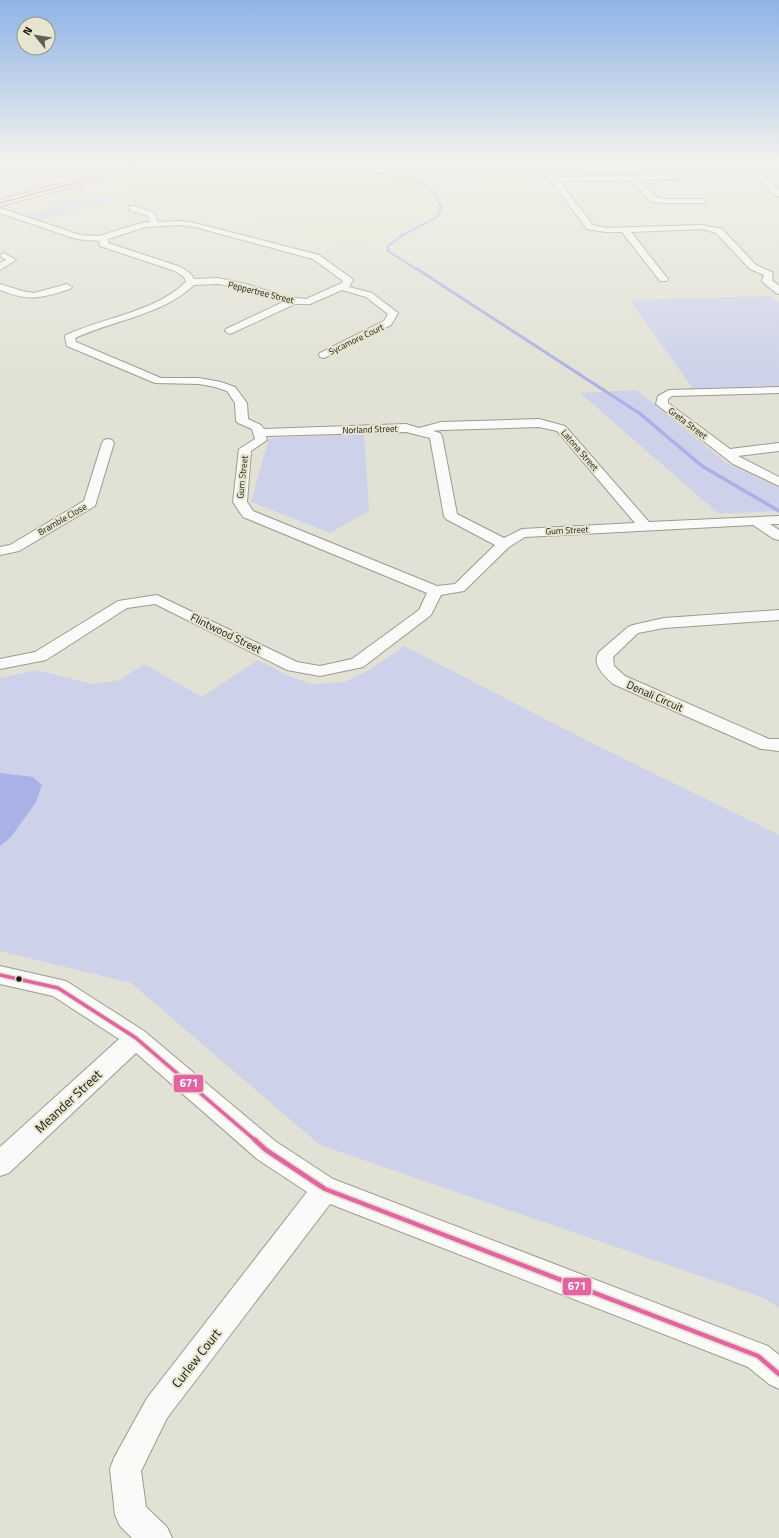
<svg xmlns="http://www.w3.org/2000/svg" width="779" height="1538" font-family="'Titillium Web',sans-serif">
<rect width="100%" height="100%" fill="#e1e1d5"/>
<path fill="#dfdfc9" d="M 172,160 L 250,160 L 255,161 L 189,175 L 160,172 L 147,167 Z
M 260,160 L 340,160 L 335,164 L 326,165 L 262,162 Z
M 348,160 L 508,160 L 499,164 L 378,168 L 348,166 L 345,163 Z
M 274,164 L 346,169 L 382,176 L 421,190 L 431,211 L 424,219 L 358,247 L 144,193 L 145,191 L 173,184 L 208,182 L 213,179 L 210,176 L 220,171 L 245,166 Z
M 502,166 L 523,168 L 535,184 L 480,186 L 470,168 Z
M 120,174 L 128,174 L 180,181 L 134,191 L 94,181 Z"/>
<path fill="#cdd2ea" d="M 102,194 L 115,199 L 39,220 L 27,216 L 50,208 C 59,193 63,201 74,202 C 82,202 94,197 102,194 Z
M 772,296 L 779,303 L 779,386 L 693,389 L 630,300 Z
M 637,390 L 725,462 L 779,488 L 779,511 L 719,514 L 580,393 Z
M 364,434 L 369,511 L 330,533 L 251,502 L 269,438 Z
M 404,646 L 588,741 L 779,835 L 779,1308 L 764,1298 L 320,1145 L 131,983 L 0,951 L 0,678 L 37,670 L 93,684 L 120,680 L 144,664 L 202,697 L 258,660 L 291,677 L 312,684 L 344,682 L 370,670 Z"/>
<path fill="#aab1e7" d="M 0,773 L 33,777 L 42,785 L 36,802 L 11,837 L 0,846 Z"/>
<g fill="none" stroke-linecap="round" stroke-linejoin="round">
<path stroke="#aab1e7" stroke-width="2" d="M 374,172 L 423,184 L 434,192 L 441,208 L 437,217 L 401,236 L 388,246 L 388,251 L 418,270"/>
<path stroke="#aab1e7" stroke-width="3" d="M 417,269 L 639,413"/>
<path stroke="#aab1e7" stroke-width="3.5" d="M 638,412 L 702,466 L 779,511"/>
<defs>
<path id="street" d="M 714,160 C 748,160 755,168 779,190 L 779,196 L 776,196 L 750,170 Z
M 526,161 L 543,169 L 556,177 L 683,175 L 683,179 L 680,179 L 639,180 L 656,197 L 662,199 L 705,199 L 705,203 L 662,203 L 650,201 L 631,180 L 559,181 L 593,225 L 605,228 L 702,225 L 722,229 L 756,265 L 772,272 L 773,274 L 772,280 L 779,286 L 779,294 L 776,293 L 764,283 L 762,281 L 764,275 L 750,269 L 716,233 L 702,229 L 631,232 L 668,279 L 666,281 L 660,281 L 622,232 L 605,232 L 587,229 L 551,181 L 539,171 L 524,164 L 524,162 Z
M 129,206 L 135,206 L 154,213 L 158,222 L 179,221 L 195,223 L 319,255 L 351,278 L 353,280 L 349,287 L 372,293 L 398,313 L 391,325 L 324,358 L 320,357 L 319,355 L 320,353 L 384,321 L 388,314 L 366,297 L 342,290 L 310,304 L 295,304 L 230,334 L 225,331 L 226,329 L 283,302 L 241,288 L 218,284 L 194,285 C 162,315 114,320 75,338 L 76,342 L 161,378 L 199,378 L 221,382 L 235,387 L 247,403 L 248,419 L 261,425 L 264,429 L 406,424 L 419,428 L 441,422 L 539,419 L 565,426 L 649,522 L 779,516 L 779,524 L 770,524 L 779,530 L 779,540 L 774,539 L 753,525 L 525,537 L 509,547 L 464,591 L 441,595 L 431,615 L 363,667 L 320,676 L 287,670 L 155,604 L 127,608 L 46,660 L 0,669 L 0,659 L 35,652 L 118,601 L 157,595 L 297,662 L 320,666 L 352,659 L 419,610 L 427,593 L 243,517 L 233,502 L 239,449 L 255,439 L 252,429 L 238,423 L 236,421 L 235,403 L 227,391 L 215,387 L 199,384 L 155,383 L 67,346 L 65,337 L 66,335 C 105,317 155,312 186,282 L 184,277 L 175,271 L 100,246 L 99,244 L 100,241 L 76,239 L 0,213 L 0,208 L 80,235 L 99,236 L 141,223 L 150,222 L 148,216 L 129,210 ZM 179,225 L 195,227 L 313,259 L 343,281 L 342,283 L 306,299 L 287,297 L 246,284 L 218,278 L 194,279 L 191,274 L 181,267 L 108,243 L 108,239 L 145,227 ZM 539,427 L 557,431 L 635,523 L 522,529 L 504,538 L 457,514 L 442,436 L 440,433 L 433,431 L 441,430 ZM 406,432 L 430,438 L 444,516 L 446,519 L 495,545 L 455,584 L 437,586 L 253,511 L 247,502 L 251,451 L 267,440 L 266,436 Z
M 4,253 L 16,260 L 0,270 L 0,263 L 6,260 L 0,256 Z
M 0,284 L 22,291 L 34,293 L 67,284 L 72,287 L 70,289 C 41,298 30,302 0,290 Z
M 779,387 L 779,393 L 672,396 L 668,399 L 668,403 L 730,449 L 779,443 L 779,451 L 738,456 L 779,477 L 779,486 L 733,464 L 656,404 L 658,396 L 669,390 Z
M 108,439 L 112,440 L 114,443 L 95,506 L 19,551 L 0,555 L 0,547 L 10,545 L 84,501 L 102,443 L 104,440 Z
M 779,610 L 779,620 L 664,628 L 638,633 L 613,657 L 614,666 L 625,676 L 769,739 L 779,739 L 779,751 L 761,749 L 613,684 C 605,676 591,665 599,652 L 628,627 L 633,625 L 664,618 Z
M 0,966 L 66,981 L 144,1031 L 275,1141 L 333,1179 L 768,1346 L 779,1355 L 779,1389 L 769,1384 L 748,1367 L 330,1204 L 167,1418 L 141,1471 L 146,1507 L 167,1527 L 172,1538 L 132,1538 L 120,1526 L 115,1515 L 110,1469 L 114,1458 L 147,1398 L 307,1192 L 257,1159 L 136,1053 L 9,1173 L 0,1176 L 0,1147 L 119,1039 L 53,996 L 0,984 Z"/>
<path id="secondary" d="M 151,160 L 164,160 L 163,162 L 0,206 L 0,200 Z
M 512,160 L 542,160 L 541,162 L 526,166 L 513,162 Z"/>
</defs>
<use href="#street" stroke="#9b9b92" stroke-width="2"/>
<use href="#secondary" stroke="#9b9b92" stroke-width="2"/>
<use href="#street" fill="#fafaf9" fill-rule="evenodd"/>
<use href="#secondary" fill="#fafaf9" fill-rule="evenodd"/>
<defs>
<path id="bus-1-far2" d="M 0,203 L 160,160"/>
<path id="bus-1-far1" d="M 0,975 L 58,988 L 136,1038 L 256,1141"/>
<path id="bus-1" d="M 255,1140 L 266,1150 L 325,1189 L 758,1356 L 779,1374"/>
</defs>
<use href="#bus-1-far2" stroke="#e6e6d0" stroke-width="3"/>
<use href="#bus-1-far1" stroke="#e6e6d0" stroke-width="6"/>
<use href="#bus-1" stroke="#e6e6d0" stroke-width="8"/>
<use href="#bus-1-far2" stroke="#e463a4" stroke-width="1.5"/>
<use href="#bus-1-far1" stroke="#e463a4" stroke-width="3.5"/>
<use href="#bus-1" stroke="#e463a4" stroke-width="4.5"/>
</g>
<linearGradient id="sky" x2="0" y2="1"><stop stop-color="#8fb3e8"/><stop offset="0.43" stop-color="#f2f2ec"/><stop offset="1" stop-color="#f2f2ec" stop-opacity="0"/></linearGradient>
<rect width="779" height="375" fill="url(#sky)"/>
<circle fill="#181810" stroke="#e6e6d0" stroke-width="1.5" cx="19" cy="979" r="3.5"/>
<g text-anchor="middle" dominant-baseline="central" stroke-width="4" stroke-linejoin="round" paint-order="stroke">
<g font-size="9" fill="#181810" stroke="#e6e6d0">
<text transform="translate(261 292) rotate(14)">Peppertree Street</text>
<text transform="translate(356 339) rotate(-26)">Sycamore Court</text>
<text transform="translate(688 423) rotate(37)">Greta Street</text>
<text transform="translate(370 429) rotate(-2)">Norland Street</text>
<text transform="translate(580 450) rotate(49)">Latona Street</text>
<text transform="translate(242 477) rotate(-84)">Gum Street</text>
<text transform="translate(62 519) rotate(-30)">Bramble Close</text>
<text transform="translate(567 530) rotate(-3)">Gum Street</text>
</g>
<g font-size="11" fill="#181810" stroke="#e6e6d0">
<text transform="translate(226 633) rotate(26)">Flintwood Street</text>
<text transform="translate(655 696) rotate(24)">Denali Circuit</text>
</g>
<g font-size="13" fill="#181810" stroke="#e6e6d0">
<text transform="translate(68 1101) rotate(-43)">Meander Street</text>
<text transform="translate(196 1358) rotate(-52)">Curlew Court</text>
</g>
</g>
<g stroke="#e6e6d0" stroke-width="1.5">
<rect x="173" y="1074" width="31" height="19" rx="4" fill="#e463a4"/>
<rect x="562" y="1277" width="30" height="19" rx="4" fill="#e463a4"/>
</g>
<g font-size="11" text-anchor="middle" font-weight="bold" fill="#fff">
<text x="189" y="1087">671</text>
<text x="577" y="1290">671</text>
</g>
<g transform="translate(36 36) rotate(300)"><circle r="19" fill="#e6e6d0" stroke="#949483"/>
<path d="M0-3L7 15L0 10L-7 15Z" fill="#5e5e55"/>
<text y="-6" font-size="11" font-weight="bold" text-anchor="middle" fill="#181810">N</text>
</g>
</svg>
